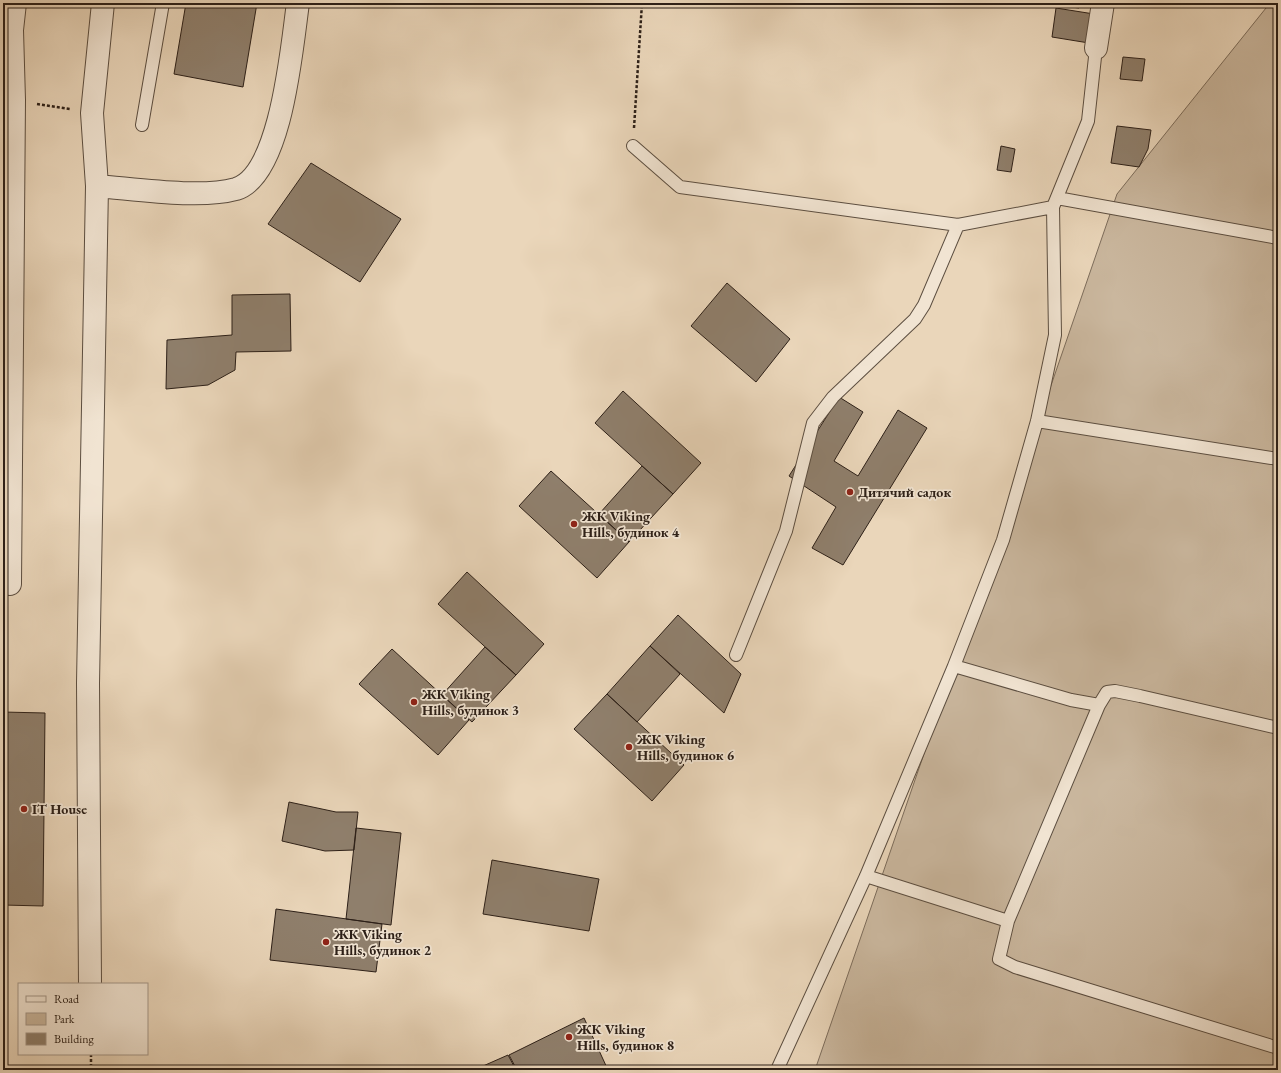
<svg xmlns="http://www.w3.org/2000/svg" width="1281" height="1073" font-family="'EB Garamond',serif">
<rect width="100%" height="100%" fill="#ead6ba"/>
<filter id="stains"><feTurbulence type="fractalNoise" baseFrequency=".005" numOctaves="4"/><feColorMatrix values="0 0 0 0 .2 0 0 0 0 .09 0 0 0 0 .02 0 0 0 .5 -.17"/></filter>
<radialGradient id="worn" r=".72"><stop offset=".6" stop-color="#630" stop-opacity="0"/><stop offset="1" stop-color="#630" stop-opacity=".3"/></radialGradient>
<path fill="#cab79e" stroke="#7c6c5b" d="M 1270,3 L 1278,3 L 1278,1070 L 815,1070 L 1117,194 Z"/>
<path fill="#8f7f6c" stroke="#2d2018" d="M 186,3 L 257,3 L 243,87 L 174,74 Z
M 1040,3 L 1079,3 L 1079,8 Z
M 1056,8 L 1094,14 L 1089,43 L 1052,37 Z
M 1123,57 L 1145,59 L 1142,81 L 1120,79 Z
M 1117,126 L 1151,130 L 1148,149 L 1139,167 L 1111,163 Z
M 1001,146 L 1015,149 L 1011,172 L 997,170 Z
M 311,163 L 401,219 L 360,282 L 268,224 Z
M 727,283 L 790,339 L 756,382 L 691,326 Z
M 290,294 L 291,351 L 236,352 L 235,370 L 208,385 L 166,389 L 167,340 L 232,335 L 232,295 Z
M 623,391 L 701,463 L 673,494 L 595,423 Z
M 839,397 L 863,412 L 834,461 L 858,476 L 898,410 L 927,428 L 843,565 L 812,548 L 836,507 L 789,476 Z
M 642,466 L 673,494 L 629,542 L 599,514 Z
M 551,471 L 629,542 L 597,578 L 519,506 Z
M 467,572 L 544,644 L 516,675 L 438,604 Z
M 678,615 L 741,674 L 724,713 L 650,646 Z
M 650,646 L 680,674 L 637,722 L 607,694 Z
M 485,647 L 516,675 L 472,722 L 442,695 Z
M 392,649 L 469,720 L 438,755 L 359,684 Z
M 607,694 L 684,765 L 652,801 L 574,729 Z
M 3,712 L 45,713 L 43,906 L 3,905 Z
M 289,802 L 336,812 L 358,812 L 354,850 L 325,851 L 282,841 Z
M 356,828 L 401,833 L 391,925 L 346,919 Z
M 492,860 L 599,879 L 589,931 L 483,914 Z
M 276,909 L 382,924 L 376,972 L 270,960 Z
M 584,1018 L 608,1070 L 517,1070 L 509,1055 Z
M 508,1055 L 516,1070 L 474,1070 Z"/>
<g fill="none" stroke-linecap="round" stroke-linejoin="round">
<defs>
<path id="lane" d="M 142,125 L 163,3
M 633,146 L 680,187 L 958,225 L 1053,207 L 1088,121 L 1096,48
M 1057,198 L 1278,238
M 1037,421 L 1278,459
M 736,655 L 786,531 L 813,423 L 833,397 L 915,319 L 924,305 L 958,225
M 954,666 L 1003,540 L 1037,421 L 1055,335 L 1053,207
M 866,876 L 1008,921 L 999,959 L 1015,967 L 1278,1048
M 1008,921 L 1099,705 L 1107,692 L 1115,691 L 1140,696 L 1278,728
M 777,1070 L 866,876 L 954,666 L 1071,700 L 1099,705"/>
<path id="street" d="M 1096,48 L 1103,3
M 97,186 C 136,189 200,199 236,189 C 282,175 292,44 298,3
M 10,584 L 14,100 L 12,30 L 15,3
M 90,984 L 88,683 L 97,186 L 92,113 L 103,3"/>
</defs>
<use href="#lane" stroke="#5c4e40" stroke-width="14"/>
<use href="#street" stroke="#5c4e40" stroke-width="24"/>
<path stroke="#2d2018" stroke-width="2.5" stroke-dasharray="3 2" stroke-linecap="butt" d="M 37,104 L 70,109
M 634,128 L 642,3
M 91,1054 L 91,1070"/>
<use href="#lane" stroke="#f1e4d2" stroke-width="12"/>
<use href="#street" stroke="#f1e4d2" stroke-width="22"/>
</g>
<g fill="#8f2418" stroke="#f1e4d2" stroke-width="1.5">
<circle cx="850" cy="492" r="4"/>
<circle cx="574" cy="524" r="4"/>
<circle cx="414" cy="702" r="4"/>
<circle cx="629" cy="747" r="4"/>
<circle cx="24" cy="809" r="4"/>
<circle cx="326" cy="942" r="4"/>
<circle cx="569" cy="1037" r="4"/>
</g>
<g text-anchor="middle" dominant-baseline="central" stroke-width="3.5" stroke-linejoin="round" paint-order="stroke">
<g font-size="14" font-weight="bold" fill="#2d2018" stroke="#f1e4d2" text-anchor="start">
<text x="858" y="492">Дитячий садок</text>
<text x="582" y="516">ЖК Viking<tspan x="582" dy="16">Hills, будинок 4</tspan></text>
<text x="422" y="694">ЖК Viking<tspan x="422" dy="16">Hills, будинок 3</tspan></text>
<text x="637" y="739">ЖК Viking<tspan x="637" dy="16">Hills, будинок 6</tspan></text>
<text x="32" y="809">IT House</text>
<text x="334" y="934">ЖК Viking<tspan x="334" dy="16">Hills, будинок 2</tspan></text>
<text x="577" y="1029">ЖК Viking<tspan x="577" dy="16">Hills, будинок 8</tspan></text>
</g>
</g>
<rect width="1281" height="1073" fill="none" stroke="#ead6ba" stroke-width="16"/>
<rect x="4" y="4" width="1273" height="1065" fill="none" stroke="#2d2018" stroke-width="2"/>
<rect x="8" y="8" width="1265" height="1057" fill="none" stroke="#2d2018"/>
<rect x="18" y="983" width="130" height="72" fill="#f1e4d2" stroke="#a39688"/>
<rect x="26" y="996" width="20" height="6" fill="#f1e4d2" stroke="#a39688"/>
<text x="54" y="1003" font-size="12" fill="#2d2018">Road</text>
<rect x="26" y="1013" width="20" height="12" fill="#cab79e" stroke="#a39688"/>
<text x="54" y="1023" font-size="12" fill="#2d2018">Park</text>
<rect x="26" y="1033" width="20" height="12" fill="#8f7f6c" stroke="#a39688"/>
<text x="54" y="1043" font-size="12" fill="#2d2018">Building</text>
<rect width="100%" height="100%" filter="url(#stains)"/>
<rect width="100%" height="100%" fill="url(#worn)"/>
</svg>
